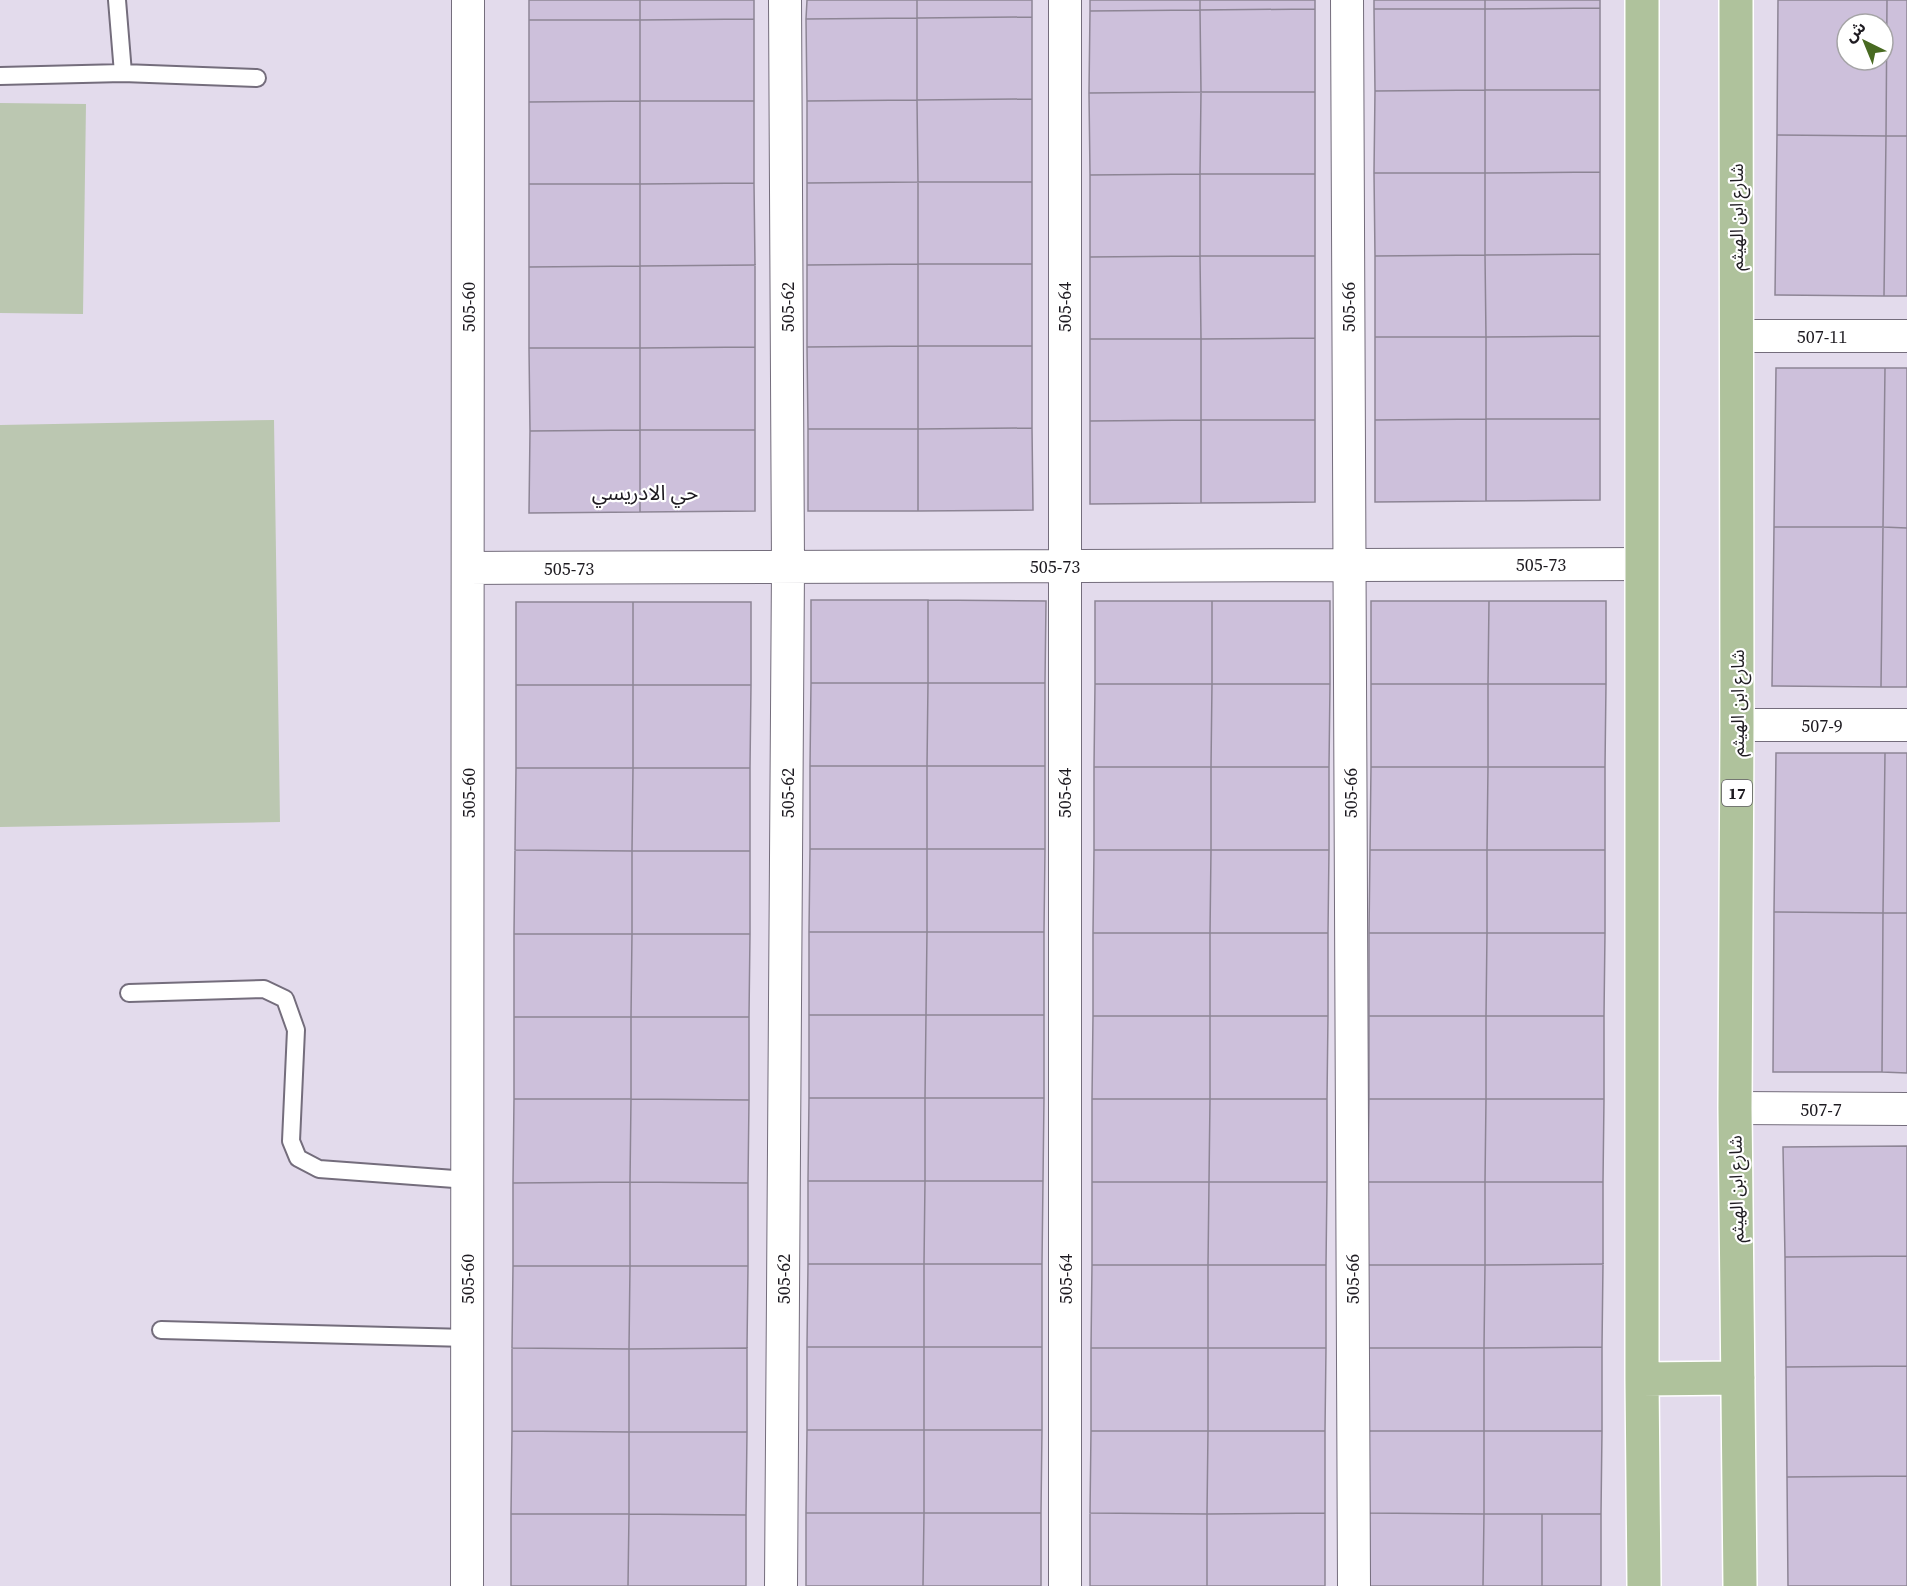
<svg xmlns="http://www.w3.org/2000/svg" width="1907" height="1586" font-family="'Source Serif 4','Noto Sans Arabic',serif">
<rect width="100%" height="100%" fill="#e3dbec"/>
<path fill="#bbc7b1" d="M 0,103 L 86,104 L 83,314 L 0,313 Z
M 274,420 L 280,822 L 0,827 L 0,425 Z"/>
<path fill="#cdc0db" stroke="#8d8595" stroke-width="1.5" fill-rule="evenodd" d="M 529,0 L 640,0 L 640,20 L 529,20 Z
M 640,0 L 754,0 L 754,19 L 640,20 Z
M 807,0 L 917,0 L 917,18 L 806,19 Z
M 917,0 L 1032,0 L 1032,17 L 917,18 Z
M 1090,0 L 1200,0 L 1200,10 L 1090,11 Z
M 1200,0 L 1315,0 L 1315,9 L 1200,10 Z
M 1374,0 L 1485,0 L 1485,9 L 1374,9 Z
M 1485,0 L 1600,0 L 1600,8 L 1485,9 Z
M 1778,0 L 1887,0 L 1886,136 L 1777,135 ZM 1847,24 L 1883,24 L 1883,60 L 1847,60 Z
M 1887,0 L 1907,0 L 1907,136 L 1886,136 Z
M 1600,8 L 1600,90 L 1485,90 L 1485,9 Z
M 1315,9 L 1315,92 L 1201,92 L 1200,10 Z
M 1374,9 L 1485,9 L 1485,90 L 1375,91 Z
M 1200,10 L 1201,92 L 1089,93 L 1090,11 Z
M 1032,17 L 1032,99 L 917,100 L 917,18 Z
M 917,18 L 917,100 L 807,101 L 806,19 Z
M 754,19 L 754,101 L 640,101 L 640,20 Z
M 529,20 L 640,20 L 640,101 L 529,102 Z
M 1485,90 L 1600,90 L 1600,172 L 1485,173 Z
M 1485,90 L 1485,173 L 1374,173 L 1375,91 Z
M 1201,92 L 1315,92 L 1315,174 L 1200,174 Z
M 1201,92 L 1200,174 L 1090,175 L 1089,93 Z
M 1032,99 L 1032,182 L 918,182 L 917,100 Z
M 917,100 L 918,182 L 807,183 L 807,101 Z
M 640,101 L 754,101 L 754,183 L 640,184 Z
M 640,101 L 640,184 L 529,184 L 529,102 Z
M 1777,135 L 1886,136 L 1884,296 L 1775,295 Z
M 1886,136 L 1907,136 L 1907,296 L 1884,296 Z
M 1600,172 L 1600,254 L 1485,255 L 1485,173 Z
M 1374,173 L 1485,173 L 1485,255 L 1375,256 Z
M 1200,174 L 1315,174 L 1315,256 L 1200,256 Z
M 1200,174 L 1200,256 L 1090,257 L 1090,175 Z
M 918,182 L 1032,182 L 1032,264 L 918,264 Z
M 918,182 L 918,264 L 807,265 L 807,183 Z
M 754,183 L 755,265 L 640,266 L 640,184 Z
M 529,184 L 640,184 L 640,266 L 529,267 Z
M 1600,254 L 1600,336 L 1486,337 L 1485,255 Z
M 1485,255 L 1486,337 L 1375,337 L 1375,256 Z
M 1200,256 L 1315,256 L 1315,338 L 1201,339 Z
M 1200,256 L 1201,339 L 1090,339 L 1090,257 Z
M 918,264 L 1032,264 L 1032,346 L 918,346 Z
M 918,264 L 918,346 L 807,347 L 807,265 Z
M 755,265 L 755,347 L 640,348 L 640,266 Z
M 640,266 L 640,348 L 529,348 L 529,267 Z
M 1600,336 L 1600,419 L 1486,419 L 1486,337 Z
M 1375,337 L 1486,337 L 1486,419 L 1375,420 Z
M 1315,338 L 1315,420 L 1201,420 L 1201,339 Z
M 1090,339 L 1201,339 L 1201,420 L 1090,421 Z
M 918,346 L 1032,346 L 1032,428 L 918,429 Z
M 918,346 L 918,429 L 808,429 L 807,347 Z
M 755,347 L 755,430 L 640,430 L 640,348 Z
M 529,348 L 640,348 L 640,430 L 530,431 Z
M 1776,368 L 1885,368 L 1883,527 L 1774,527 Z
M 1885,368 L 1907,368 L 1907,528 L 1883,527 Z
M 1486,419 L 1600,419 L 1600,500 L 1486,501 Z
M 1486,419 L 1486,501 L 1375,502 L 1375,420 Z
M 1201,420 L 1201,503 L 1090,504 L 1090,421 Z
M 1201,420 L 1315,420 L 1315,502 L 1201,503 Z
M 1032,428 L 1033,510 L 918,511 L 918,429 Z
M 808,429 L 918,429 L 918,511 L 808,511 Z
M 640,430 L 640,512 L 529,513 L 530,431 Z
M 640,430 L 755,430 L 755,511 L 640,512 Z
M 1774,527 L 1883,527 L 1881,687 L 1772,686 Z
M 1883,527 L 1907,528 L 1907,687 L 1881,687 Z
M 811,600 L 928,600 L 928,683 L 811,683 Z
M 928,600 L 1046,601 L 1045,683 L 928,683 Z
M 1095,601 L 1212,601 L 1212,684 L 1095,684 Z
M 1212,601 L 1330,601 L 1330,684 L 1212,684 Z
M 1371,601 L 1489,601 L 1488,684 L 1371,684 Z
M 1489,601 L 1606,601 L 1606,684 L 1488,684 Z
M 516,602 L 633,602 L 633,685 L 516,685 Z
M 633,602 L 751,602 L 751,685 L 633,685 Z
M 811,683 L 928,683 L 927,766 L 810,766 Z
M 928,683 L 1045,683 L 1045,766 L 927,766 Z
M 1095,684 L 1212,684 L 1211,767 L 1094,767 Z
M 1212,684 L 1330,684 L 1329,767 L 1211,767 Z
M 1371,684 L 1488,684 L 1488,767 L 1371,767 Z
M 1488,684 L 1606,684 L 1605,767 L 1488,767 Z
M 516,685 L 633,685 L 633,768 L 516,768 Z
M 633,685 L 751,685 L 750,768 L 633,768 Z
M 1776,753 L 1885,753 L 1883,913 L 1774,912 Z
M 1885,753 L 1907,753 L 1907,913 L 1883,913 Z
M 810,766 L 927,766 L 927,849 L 810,849 Z
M 927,766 L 1045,766 L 1045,849 L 927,849 Z
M 1094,767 L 1211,767 L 1211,850 L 1094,850 Z
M 1211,767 L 1329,767 L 1329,850 L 1211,850 Z
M 1371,767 L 1488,767 L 1487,850 L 1370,850 Z
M 1488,767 L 1605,767 L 1605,850 L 1487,850 Z
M 516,768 L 633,768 L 632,851 L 515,850 Z
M 633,768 L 750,768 L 750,851 L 632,851 Z
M 810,849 L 927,849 L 927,932 L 809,932 Z
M 927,849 L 1045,849 L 1044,932 L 927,932 Z
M 515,850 L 632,851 L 632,934 L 514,934 Z
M 1094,850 L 1211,850 L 1210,933 L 1093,933 Z
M 1211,850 L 1329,850 L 1328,933 L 1210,933 Z
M 1370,850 L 1487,850 L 1487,933 L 1369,933 Z
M 1487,850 L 1605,850 L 1605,933 L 1487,933 Z
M 632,851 L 750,851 L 750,934 L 632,934 Z
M 1774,912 L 1883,913 L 1882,1072 L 1773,1072 Z
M 1883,913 L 1907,913 L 1907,1073 L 1882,1072 Z
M 809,932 L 927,932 L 926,1015 L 809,1015 Z
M 927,932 L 1044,932 L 1044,1015 L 926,1015 Z
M 1093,933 L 1210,933 L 1210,1016 L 1093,1016 Z
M 1210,933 L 1328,933 L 1328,1016 L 1210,1016 Z
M 1369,933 L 1487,933 L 1486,1016 L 1369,1016 Z
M 1487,933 L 1605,933 L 1604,1016 L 1486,1016 Z
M 514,934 L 632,934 L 631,1017 L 514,1017 Z
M 632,934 L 750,934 L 749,1017 L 631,1017 Z
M 809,1015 L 926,1015 L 925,1098 L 809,1098 Z
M 926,1015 L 1044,1015 L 1044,1098 L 925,1098 Z
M 1093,1016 L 1210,1016 L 1210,1099 L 1092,1099 Z
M 1210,1016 L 1328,1016 L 1327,1099 L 1210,1099 Z
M 1369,1016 L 1486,1016 L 1486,1099 L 1369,1099 Z
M 1486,1016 L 1604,1016 L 1604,1099 L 1486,1099 Z
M 514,1017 L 631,1017 L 631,1099 L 514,1099 Z
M 631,1017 L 749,1017 L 749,1100 L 631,1099 Z
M 809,1098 L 925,1098 L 925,1181 L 808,1181 Z
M 925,1098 L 1044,1098 L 1043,1181 L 925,1181 Z
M 514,1099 L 631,1099 L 630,1182 L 513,1183 Z
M 631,1099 L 749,1100 L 748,1183 L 630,1182 Z
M 1092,1099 L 1210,1099 L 1209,1182 L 1092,1182 Z
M 1210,1099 L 1327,1099 L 1327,1182 L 1209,1182 Z
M 1369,1099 L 1486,1099 L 1485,1182 L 1368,1182 Z
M 1486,1099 L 1604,1099 L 1603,1182 L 1485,1182 Z
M 1907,1146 L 1907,1256 L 1785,1257 L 1783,1147 Z
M 808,1181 L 925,1181 L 924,1264 L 808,1264 Z
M 925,1181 L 1043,1181 L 1042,1264 L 924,1264 Z
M 630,1182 L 748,1183 L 748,1266 L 630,1266 Z
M 630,1182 L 630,1266 L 513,1266 L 513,1183 Z
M 1092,1182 L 1209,1182 L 1208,1265 L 1092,1265 Z
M 1209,1182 L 1327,1182 L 1326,1265 L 1208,1265 Z
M 1368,1182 L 1485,1182 L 1485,1265 L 1368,1265 Z
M 1485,1182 L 1603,1182 L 1603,1264 L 1485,1265 Z
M 1907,1256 L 1907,1366 L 1786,1367 L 1785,1257 Z
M 808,1264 L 924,1264 L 924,1347 L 807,1347 Z
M 924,1264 L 1042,1264 L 1042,1347 L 924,1347 Z
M 1603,1264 L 1602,1347 L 1484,1348 L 1485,1265 Z
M 1092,1265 L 1208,1265 L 1208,1348 L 1091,1348 Z
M 1208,1265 L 1326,1265 L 1326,1348 L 1208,1348 Z
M 1368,1265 L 1485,1265 L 1484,1348 L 1368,1348 Z
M 513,1266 L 630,1266 L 629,1349 L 512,1348 Z
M 630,1266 L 748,1266 L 747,1348 L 629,1349 Z
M 807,1347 L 924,1347 L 924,1430 L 807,1430 Z
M 924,1347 L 1042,1347 L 1042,1430 L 924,1430 Z
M 1602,1347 L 1602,1431 L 1484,1431 L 1484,1348 Z
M 512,1348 L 629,1349 L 629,1432 L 512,1431 Z
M 747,1348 L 747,1432 L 629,1432 L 629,1349 Z
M 1091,1348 L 1208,1348 L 1208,1431 L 1091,1431 Z
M 1208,1348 L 1326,1348 L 1325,1431 L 1208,1431 Z
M 1368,1348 L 1484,1348 L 1484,1431 L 1367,1431 Z
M 1907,1366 L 1907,1476 L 1787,1477 L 1786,1367 Z
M 807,1430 L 924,1430 L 924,1513 L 806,1513 Z
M 924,1430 L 1042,1430 L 1041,1513 L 924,1513 Z
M 512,1431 L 629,1432 L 629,1514 L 511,1514 Z
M 1091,1431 L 1208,1431 L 1207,1514 L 1090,1513 Z
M 1208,1431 L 1325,1431 L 1325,1513 L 1207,1514 Z
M 1367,1431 L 1484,1431 L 1484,1514 L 1366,1513 Z
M 1484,1431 L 1602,1431 L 1601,1514 L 1484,1514 Z
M 629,1432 L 747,1432 L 746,1515 L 629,1514 Z
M 1907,1476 L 1907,1586 L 1788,1586 L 1787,1477 Z
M 806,1513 L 924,1513 L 923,1586 L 806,1586 Z
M 924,1513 L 1041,1513 L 1041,1586 L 923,1586 Z
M 1090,1513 L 1207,1514 L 1207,1586 L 1090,1586 Z
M 1325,1513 L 1325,1586 L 1207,1586 L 1207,1514 Z
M 1366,1513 L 1484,1514 L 1483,1586 L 1366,1586 Z
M 511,1514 L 629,1514 L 628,1586 L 511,1586 Z
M 629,1514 L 746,1515 L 746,1586 L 628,1586 Z
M 1484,1514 L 1542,1514 L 1542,1586 L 1483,1586 Z
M 1542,1514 L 1601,1514 L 1601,1586 L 1542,1586 Z"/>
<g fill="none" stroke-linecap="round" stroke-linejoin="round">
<defs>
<path id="lane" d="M 117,0 L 123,73
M 0,76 L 123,73 L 257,78
M 129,993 L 264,989 L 285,999 L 296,1030 L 291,1141 L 298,1158 L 319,1169 L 468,1180
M 161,1330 L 467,1338"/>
<path id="street" d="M 1065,0 L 1065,1586
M 1347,0 L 1354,1586
M 1736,336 L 1907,336
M 468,568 L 1642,564
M 1737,725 L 1907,725
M 1735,1108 L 1907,1109
M 467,1586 L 468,0
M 781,1586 L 788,567 L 785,0"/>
<path id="primary" d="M 1642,0 L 1642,1379 L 1644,1586
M 1736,0 L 1737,725 L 1735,1108 L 1740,1586
M 1642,1379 L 1738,1378"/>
</defs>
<use href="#lane" stroke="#746d7c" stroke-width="20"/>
<use href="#street" stroke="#746d7c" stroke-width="34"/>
<use href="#primary" stroke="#fff" stroke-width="36"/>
<use href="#lane" stroke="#fff" stroke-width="16"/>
<use href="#street" stroke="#fff" stroke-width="32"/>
<use href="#primary" stroke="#afc29c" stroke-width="33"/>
</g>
<g text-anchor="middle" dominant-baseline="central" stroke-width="4.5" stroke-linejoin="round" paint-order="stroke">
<rect fill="#fff" stroke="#625f64" stroke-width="1.5" x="1722" y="780" width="30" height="26" rx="4.5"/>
<g font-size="16" font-weight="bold" fill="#1e1b21">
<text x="1737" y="793">17</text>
</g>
<g font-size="18" fill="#1e1b21" stroke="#fff">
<text transform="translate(1736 217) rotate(-90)">شارع ابن الهيثم</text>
<text transform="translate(468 307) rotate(-90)">505-60</text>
<text transform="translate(787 307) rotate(-90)">505-62</text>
<text transform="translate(1064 307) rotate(-90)">505-64</text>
<text transform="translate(1348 307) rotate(-90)">505-66</text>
<text x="1822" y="336">507-11</text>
<text x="1541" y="564">505-73</text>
<text x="1055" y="566">505-73</text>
<text x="569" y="568">505-73</text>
<text transform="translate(1737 703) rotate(-90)">شارع ابن الهيثم</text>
<text x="1822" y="725">507-9</text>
<text transform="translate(468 793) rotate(-90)">505-60</text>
<text transform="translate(787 793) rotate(-90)">505-62</text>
<text transform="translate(1064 793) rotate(-90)">505-64</text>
<text transform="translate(1350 793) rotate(-90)">505-66</text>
<text x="1821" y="1109">507-7</text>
<text transform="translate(1736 1189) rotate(-91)">شارع ابن الهيثم</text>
<text transform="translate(467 1279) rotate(-90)">505-60</text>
<text transform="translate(783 1279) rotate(-90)">505-62</text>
<text transform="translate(1065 1279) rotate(-90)">505-64</text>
<text transform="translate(1352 1279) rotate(-90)">505-66</text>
</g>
<g font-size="21" fill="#1e1b21" stroke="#fff">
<text x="645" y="492">حي الادريسي</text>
</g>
</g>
<g transform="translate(1865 42) rotate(317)"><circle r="28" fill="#ffffff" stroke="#a5a4a6" stroke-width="1.5"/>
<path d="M0-4.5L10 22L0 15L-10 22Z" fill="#486a21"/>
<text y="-9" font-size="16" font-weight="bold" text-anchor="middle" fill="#1e1b21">ش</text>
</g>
</svg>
